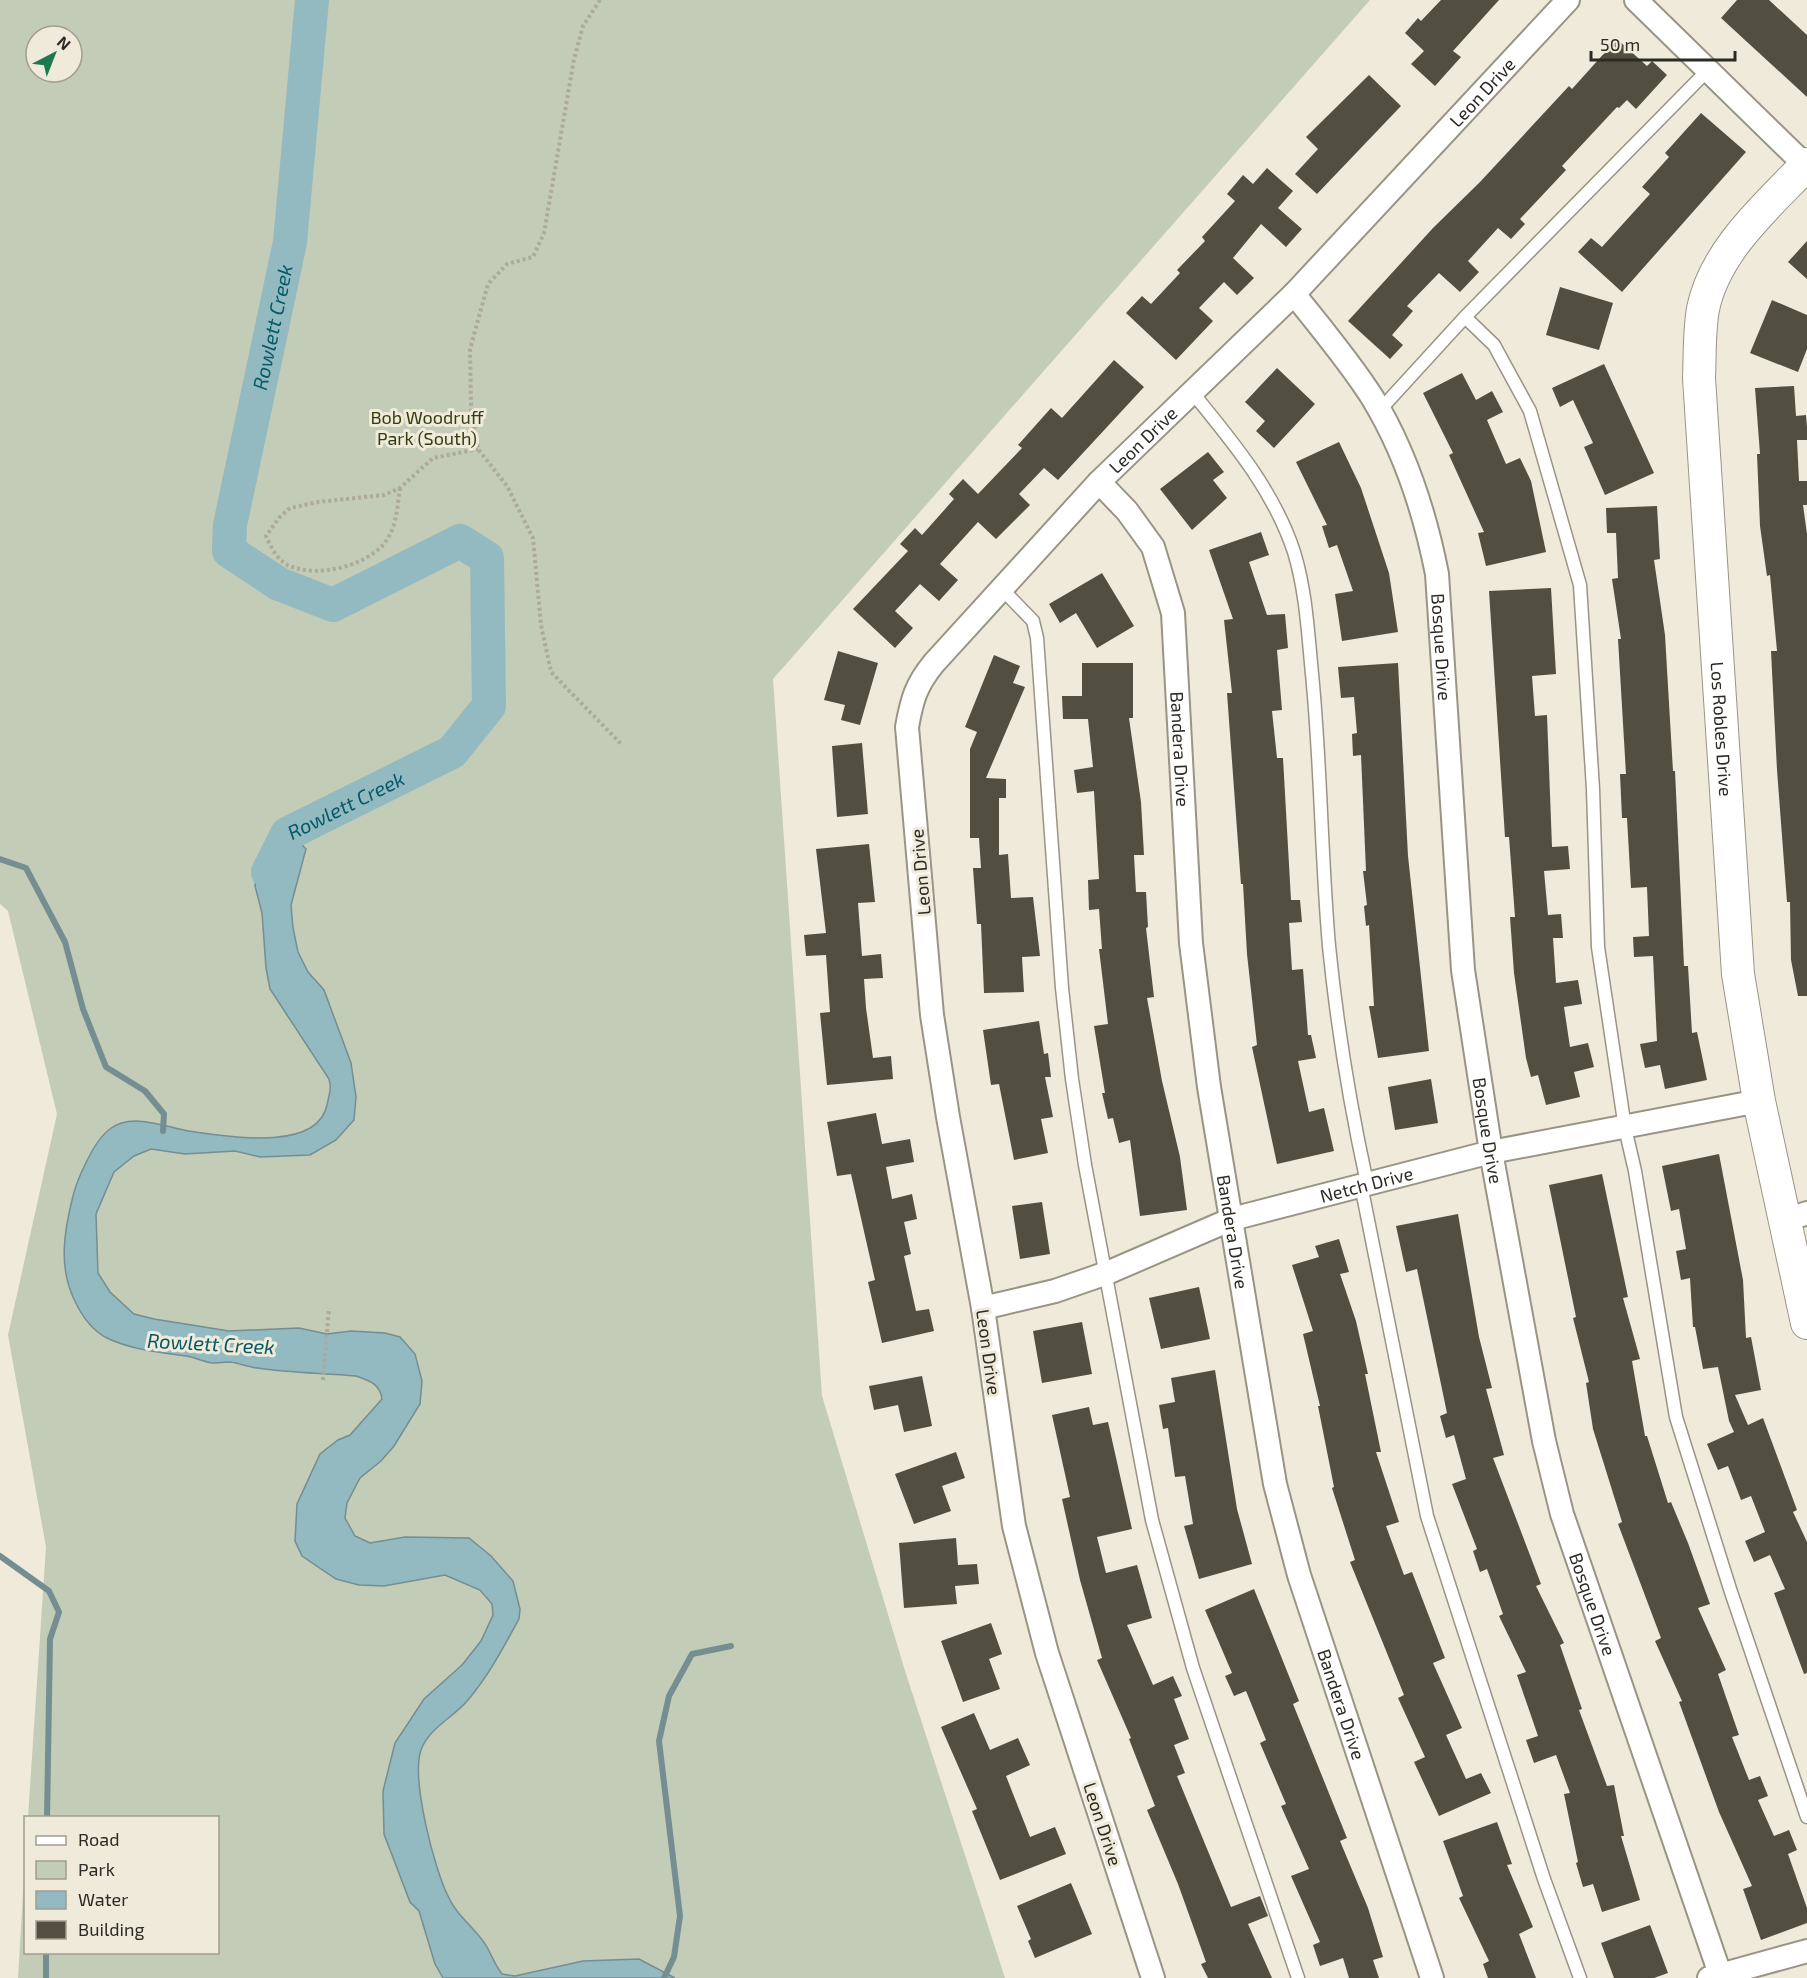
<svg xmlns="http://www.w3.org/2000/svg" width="1807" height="1978" font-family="'Exo 2',sans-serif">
<rect width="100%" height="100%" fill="#efead9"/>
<path fill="#c3ccb6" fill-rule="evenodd" d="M 0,0 L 1370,0 L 773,679 L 822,1396 L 906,1674 L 1005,1978 L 18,1978 L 25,1859 L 26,1952 L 218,1952 L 218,1818 L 28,1817 L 46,1547 L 8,1335 L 57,1114 L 8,911 L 0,904 ZM 36,36 L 72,36 L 72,72 L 36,72 Z"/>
<path fill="#93b9c1" stroke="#748e92" stroke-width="1.5" d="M 283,825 L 306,849 L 291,905 L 293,928 L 298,952 L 308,972 L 324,990 L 351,1063 L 356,1097 L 354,1120 L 336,1140 L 310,1155 L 260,1157 L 235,1151 L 185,1154 L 151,1149 L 134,1156 L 114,1172 L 96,1214 L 98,1273 L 110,1292 L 134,1314 L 154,1319 L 229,1331 L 299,1328 L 327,1334 L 351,1331 L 385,1333 L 400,1337 L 415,1354 L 422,1381 L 420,1404 L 394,1446 L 381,1461 L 360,1478 L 347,1503 L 345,1518 L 355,1536 L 370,1543 L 405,1537 L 469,1538 L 491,1556 L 513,1581 L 520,1609 L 519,1619 C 503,1648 489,1675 468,1700 C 454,1717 429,1728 421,1750 C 411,1779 434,1868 448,1896 C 457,1917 477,1929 487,1947 C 492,1956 495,1965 502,1974 L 515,1976 L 583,1961 L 639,1959 L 675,1978 L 443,1978 L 435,1964 L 419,1911 L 410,1902 L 384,1834 L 383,1791 L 395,1743 L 424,1699 L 462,1665 L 481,1641 L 493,1615 L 492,1604 L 480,1590 L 445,1575 L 384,1586 L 359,1585 L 336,1579 L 302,1556 L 295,1541 L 297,1504 L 320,1454 L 338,1440 L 350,1435 L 382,1399 C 380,1384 370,1381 356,1376 C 323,1373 290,1373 257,1368 C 248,1367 239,1363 230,1362 C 224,1362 218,1363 212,1363 C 203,1362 195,1357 186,1356 C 159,1352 132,1350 107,1338 C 91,1330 80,1313 73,1297 C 59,1265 64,1233 72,1200 C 76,1181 94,1140 110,1129 C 132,1112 165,1127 189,1131 C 225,1136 317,1153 327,1105 C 329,1094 332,1090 329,1079 L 270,989 L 266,968 L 262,913 L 255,886 L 259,858 Z"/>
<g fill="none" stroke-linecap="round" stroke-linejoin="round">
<path stroke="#748e92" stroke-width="6" d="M 0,859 L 26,868 L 65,942 L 83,1009 L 106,1067 L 145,1091 L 164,1114 L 163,1131
M 0,1556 L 49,1591 L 59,1612 L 50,1639 L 47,1818
M 46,1978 L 46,1952
M 664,1978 L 674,1957 L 680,1916 L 659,1741 L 669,1696 L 692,1654 L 731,1646"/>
<path stroke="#93b9c1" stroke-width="34" id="s1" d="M 268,872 L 287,834 L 452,752 L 489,706 L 487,558 L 460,541 L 333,605 L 279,584 L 229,551 L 230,525 L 290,242 L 312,0"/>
</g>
<path fill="#534f40" d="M 1441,0 L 1499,0 L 1453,51 L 1461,57 L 1435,86 L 1411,64 L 1424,51 L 1405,33 L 1418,18 L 1421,21 Z
M 1737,0 L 1769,0 L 1807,35 L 1807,97 L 1721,18 Z
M 1617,39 L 1647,66 L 1652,61 L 1667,75 L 1636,109 L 1627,100 L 1619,108 L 1617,107 L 1562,166 L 1566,170 L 1520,219 L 1525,224 L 1511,239 L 1498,228 L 1468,261 L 1479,272 L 1460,292 L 1439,273 L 1407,306 L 1413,311 L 1392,335 L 1403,345 L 1390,359 L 1348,321 L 1433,228 L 1480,182 L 1569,86 L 1572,89 Z
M 1369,75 L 1401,106 L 1317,194 L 1295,174 L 1318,149 L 1306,137 Z
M 1701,113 L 1746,152 L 1622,292 L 1578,252 L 1591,238 L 1602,247 L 1650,194 L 1642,187 L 1669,157 L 1665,153 Z
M 1267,168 L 1293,191 L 1278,208 L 1302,229 L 1286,247 L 1261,224 L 1233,258 L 1254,278 L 1237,295 L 1224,282 L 1199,308 L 1213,321 L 1176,360 L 1126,313 L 1142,296 L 1151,304 L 1180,273 L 1177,270 L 1205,241 L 1202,237 L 1235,201 L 1227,194 L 1243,175 L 1253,184 Z
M 1807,241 L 1807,279 L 1788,262 Z
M 1560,287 L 1613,303 L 1599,350 L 1546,335 Z
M 1772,300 L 1807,315 L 1807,349 L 1798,372 L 1750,353 Z
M 1114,360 L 1144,387 L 1058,480 L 1044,468 L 1019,494 L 1030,505 L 996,539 L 978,522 L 940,564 L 958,580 L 939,601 L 920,584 L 895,611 L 913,628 L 895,648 L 853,609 L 908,551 L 900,544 L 915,528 L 922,535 L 954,499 L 949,494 L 963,479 L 978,494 L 1022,448 L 1018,445 L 1051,408 L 1062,418 Z
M 1604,364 L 1654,473 L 1605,495 L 1584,447 L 1593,443 L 1573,400 L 1560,407 L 1552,388 Z
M 1277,368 L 1315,404 L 1274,448 L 1256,431 L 1265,421 L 1245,402 Z
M 1462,373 L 1476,400 L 1492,391 L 1503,412 L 1487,420 L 1506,464 L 1520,458 L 1531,481 L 1546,552 L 1486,566 L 1478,533 L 1484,532 L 1449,455 L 1453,453 L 1423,393 Z
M 1794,386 L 1796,416 L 1806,415 L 1807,427 L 1807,440 L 1797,440 L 1799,481 L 1807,481 L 1807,505 L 1803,505 L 1807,534 L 1807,996 L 1798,996 L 1791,960 L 1790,902 L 1787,902 L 1777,770 L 1771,651 L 1777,651 L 1770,575 L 1767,576 L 1760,526 L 1757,454 L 1760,454 L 1755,388 Z
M 1339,442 L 1361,488 L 1389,573 L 1398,632 L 1342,641 L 1335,594 L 1353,591 L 1337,545 L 1329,548 L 1322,526 L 1327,525 L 1296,462 Z
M 1208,452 L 1224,472 L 1213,480 L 1227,498 L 1192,530 L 1160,489 Z
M 1657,506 L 1660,559 L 1654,560 L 1665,635 L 1673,771 L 1675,771 L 1684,966 L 1688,966 L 1692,1033 L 1697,1032 L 1707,1080 L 1665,1089 L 1660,1065 L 1645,1068 L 1640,1044 L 1657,1041 L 1653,956 L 1634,957 L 1633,937 L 1649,936 L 1647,887 L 1631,888 L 1627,818 L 1622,818 L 1620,774 L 1626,774 L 1618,639 L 1621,639 L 1612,579 L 1618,578 L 1616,533 L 1607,533 L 1606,508 Z
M 1261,532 L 1269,555 L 1249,562 L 1267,615 L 1285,614 L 1288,648 L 1277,650 L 1282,710 L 1272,711 L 1277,758 L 1283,758 L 1291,900 L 1300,900 L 1302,922 L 1289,923 L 1292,970 L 1303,969 L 1308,1035 L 1311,1035 L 1316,1058 L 1298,1061 L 1309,1112 L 1324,1108 L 1334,1151 L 1277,1164 L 1252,1047 L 1257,1045 L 1247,954 L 1243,884 L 1241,884 L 1227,693 L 1232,693 L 1224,620 L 1233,619 L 1209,550 Z
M 1102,573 L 1134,626 L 1097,648 L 1076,613 L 1060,623 L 1049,604 Z
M 1551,588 L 1556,674 L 1532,676 L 1535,716 L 1547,715 L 1552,847 L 1568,846 L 1570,869 L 1544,871 L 1548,915 L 1561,914 L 1563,938 L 1553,938 L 1556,983 L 1578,980 L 1582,1004 L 1564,1007 L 1570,1047 L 1588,1043 L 1594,1067 L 1574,1072 L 1580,1097 L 1546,1105 L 1538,1075 L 1531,1077 L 1526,1058 L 1514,973 L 1510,917 L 1515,917 L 1509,837 L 1505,837 L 1489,591 Z
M 838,651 L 878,663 L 860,725 L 841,720 L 845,705 L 824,700 Z
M 994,655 L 1020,666 L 1013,683 L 1025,687 L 986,778 L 1006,779 L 1006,798 L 999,798 L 999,855 L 1008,854 L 1011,898 L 1033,897 L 1040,956 L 1022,957 L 1024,992 L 984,993 L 981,924 L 977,924 L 973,868 L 981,868 L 979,838 L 970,838 L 970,749 L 977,732 L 965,727 Z
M 1082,663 L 1133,663 L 1133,718 L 1129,718 L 1141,802 L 1144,855 L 1134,855 L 1136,892 L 1146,892 L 1148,927 L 1146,928 L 1154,997 L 1147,998 L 1162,1081 L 1180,1157 L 1187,1210 L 1140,1216 L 1130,1140 L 1119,1143 L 1113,1118 L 1108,1119 L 1102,1093 L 1105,1093 L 1094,1026 L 1108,1024 L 1099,949 L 1102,949 L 1099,909 L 1089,910 L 1088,880 L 1099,879 L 1094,791 L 1077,793 L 1074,770 L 1093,767 L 1088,719 L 1063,719 L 1062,696 L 1082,696 Z
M 1398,663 L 1408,856 L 1429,1051 L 1378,1058 L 1369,1006 L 1374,1006 L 1369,925 L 1366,926 L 1364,906 L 1367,905 L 1363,871 L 1366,871 L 1361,755 L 1353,756 L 1352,734 L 1357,733 L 1354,697 L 1341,698 L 1338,667 Z
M 862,743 L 868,814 L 837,817 L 832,746 Z
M 869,844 L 875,902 L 858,903 L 862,956 L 881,954 L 883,978 L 864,979 L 866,1008 L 873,1058 L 891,1056 L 893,1079 L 827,1085 L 820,1013 L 830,1012 L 826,955 L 806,956 L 804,935 L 826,933 L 816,849 Z
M 1039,1021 L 1044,1054 L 1048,1053 L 1051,1077 L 1045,1077 L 1053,1117 L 1041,1119 L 1048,1153 L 1014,1160 L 999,1084 L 991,1085 L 983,1030 Z
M 1431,1079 L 1438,1123 L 1395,1130 L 1388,1087 Z
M 876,1113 L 882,1144 L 910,1139 L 914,1162 L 886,1167 L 892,1199 L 912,1194 L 917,1219 L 904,1222 L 911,1254 L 904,1256 L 916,1311 L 929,1309 L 934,1331 L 882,1343 L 868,1282 L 875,1280 L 851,1174 L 837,1176 L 827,1122 Z
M 1719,1154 L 1743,1280 L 1746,1338 L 1751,1337 L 1761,1390 L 1735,1395 L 1748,1425 L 1763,1418 L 1797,1510 L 1793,1512 L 1807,1542 L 1807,1673 L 1804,1674 L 1774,1593 L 1785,1589 L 1770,1555 L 1754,1562 L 1745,1541 L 1765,1532 L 1751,1496 L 1741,1500 L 1728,1466 L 1718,1470 L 1707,1444 L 1734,1432 L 1729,1421 L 1718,1367 L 1703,1369 L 1695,1327 L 1693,1327 L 1690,1278 L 1681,1280 L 1676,1251 L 1686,1249 L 1679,1209 L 1671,1211 L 1662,1166 Z
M 1602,1174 L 1628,1297 L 1623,1298 L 1640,1359 L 1632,1361 L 1645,1436 L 1647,1436 L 1668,1503 L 1671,1502 L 1688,1543 L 1710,1604 L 1698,1608 L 1726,1670 L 1718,1674 L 1739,1735 L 1732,1737 L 1749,1780 L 1760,1776 L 1768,1796 L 1758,1800 L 1774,1836 L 1789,1830 L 1797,1850 L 1788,1854 L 1807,1908 L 1807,1923 L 1761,1940 L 1743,1889 L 1752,1886 L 1719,1812 L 1679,1702 L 1682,1701 L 1655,1641 L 1661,1638 L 1618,1524 L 1622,1522 L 1593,1429 L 1586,1383 L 1589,1382 L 1573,1318 L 1576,1317 L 1549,1185 Z
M 1042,1202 L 1050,1254 L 1020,1259 L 1012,1206 Z
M 1458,1214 L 1479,1337 L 1492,1388 L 1486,1389 L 1504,1455 L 1493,1458 L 1541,1584 L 1536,1586 L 1564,1643 L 1560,1645 L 1582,1709 L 1579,1710 L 1607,1786 L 1614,1785 L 1624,1836 L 1621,1836 L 1640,1900 L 1602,1912 L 1593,1884 L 1583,1887 L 1576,1863 L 1578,1862 L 1564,1794 L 1570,1793 L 1556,1755 L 1534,1763 L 1526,1740 L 1538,1736 L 1517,1675 L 1526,1672 L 1499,1616 L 1503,1614 L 1487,1569 L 1480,1572 L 1473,1551 L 1477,1549 L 1452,1484 L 1466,1479 L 1454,1435 L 1446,1438 L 1440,1416 L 1447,1413 L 1417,1269 L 1406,1272 L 1396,1226 Z
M 1339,1239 L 1349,1272 L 1340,1274 L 1356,1321 L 1368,1374 L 1365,1374 L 1381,1452 L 1376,1452 L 1399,1522 L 1386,1526 L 1404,1575 L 1412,1572 L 1445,1658 L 1433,1663 L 1462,1728 L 1446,1735 L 1466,1779 L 1481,1773 L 1491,1793 L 1439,1816 L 1414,1762 L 1425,1757 L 1398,1698 L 1404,1695 L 1350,1562 L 1355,1560 L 1332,1488 L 1334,1487 L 1318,1406 L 1320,1406 L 1303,1334 L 1313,1331 L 1292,1265 L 1319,1257 L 1315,1246 Z
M 1199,1287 L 1210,1339 L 1161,1349 L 1149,1298 Z
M 1082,1322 L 1092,1374 L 1042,1383 L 1033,1331 Z
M 1215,1370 L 1237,1509 L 1252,1564 L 1199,1579 L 1184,1526 L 1193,1524 L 1185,1476 L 1175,1477 L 1168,1428 L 1163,1429 L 1159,1405 L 1175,1402 L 1171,1378 Z
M 922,1376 L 932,1426 L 904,1432 L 898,1405 L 874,1410 L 869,1386 Z
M 1089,1407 L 1093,1425 L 1108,1422 L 1132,1529 L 1097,1537 L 1106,1573 L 1137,1565 L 1152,1618 L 1127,1625 L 1153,1685 L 1173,1676 L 1182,1696 L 1174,1699 L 1189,1739 L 1174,1745 L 1185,1773 L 1177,1776 L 1231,1907 L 1260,1896 L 1268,1916 L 1248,1924 L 1272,1978 L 1208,1978 L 1201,1964 L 1206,1962 L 1178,1884 L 1147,1810 L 1155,1806 L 1129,1739 L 1131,1738 L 1097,1660 L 1102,1658 L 1080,1580 L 1062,1499 L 1070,1497 L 1052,1415 Z
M 956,1452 L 965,1478 L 942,1486 L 951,1511 L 914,1524 L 895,1474 Z
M 956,1538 L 958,1565 L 977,1564 L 979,1584 L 955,1586 L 957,1604 L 904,1608 L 899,1543 Z
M 1254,1589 L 1299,1701 L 1293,1704 L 1347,1838 L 1340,1841 L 1368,1908 L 1383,1957 L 1373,1960 L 1379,1978 L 1349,1978 L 1343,1958 L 1320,1966 L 1313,1945 L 1320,1942 L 1291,1876 L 1309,1869 L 1281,1806 L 1286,1804 L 1260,1743 L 1266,1740 L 1246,1691 L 1234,1696 L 1225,1676 L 1232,1673 L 1205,1610 Z
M 991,1623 L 1002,1654 L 989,1659 L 1000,1689 L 963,1702 L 941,1641 Z
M 974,1713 L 990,1750 L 1018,1738 L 1030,1765 L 1006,1776 L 1030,1837 L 1055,1827 L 1066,1854 L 1000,1880 L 972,1811 L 977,1809 L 941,1727 Z
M 1497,1822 L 1512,1864 L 1507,1865 L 1533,1927 L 1519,1934 L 1536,1978 L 1488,1978 L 1483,1964 L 1489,1961 L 1459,1898 L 1463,1896 L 1443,1841 Z
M 1071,1883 L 1092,1934 L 1035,1958 L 1028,1941 L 1031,1939 L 1017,1906 Z
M 1650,1925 L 1668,1973 L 1654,1978 L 1614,1978 L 1601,1943 Z"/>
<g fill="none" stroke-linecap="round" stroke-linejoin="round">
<defs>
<path id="lane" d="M 1465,317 L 1494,345 L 1530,411 L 1580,585 L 1593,789 L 1598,947 L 1625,1128 L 1635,1171 L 1676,1417 L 1730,1589 L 1807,1817
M 1192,392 C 1233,442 1274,491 1294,552 C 1306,591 1308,633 1312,674 C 1321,764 1321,855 1329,946 C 1337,1026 1350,1105 1367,1183
M 1379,411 L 1465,317 L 1708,70
M 1002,589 L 1033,621 L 1037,638 L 1062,988 L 1072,1079 L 1085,1165 L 1152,1520 L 1193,1668 L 1298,1978
M 1361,1185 L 1427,1516 L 1544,1879 L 1580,1978"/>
<g id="street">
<path d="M 1636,0 L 1807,167"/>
<path id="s2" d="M 1294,294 C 1321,328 1349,361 1372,397 C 1405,451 1425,513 1437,574 L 1463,970 L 1491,1152 L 1544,1441 L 1562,1514 L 1720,1974"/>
<path id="s3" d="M 1099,482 L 1127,511 L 1153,547 L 1173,613 L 1191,943 L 1209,1087 L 1275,1484 L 1299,1575 L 1432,1978"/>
<path d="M 1784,1221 L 1807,1213"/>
<path id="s4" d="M 983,1308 L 1055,1291 L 1107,1273 L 1232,1219 L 1491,1152 L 1759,1101"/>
<path id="s5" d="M 1153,1978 L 1047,1653 L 1014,1526 L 983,1308 L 948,1117 L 932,1015 L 907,727 C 912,699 916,685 934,663 L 1099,482 L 1294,294 L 1568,0"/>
<path d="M 1709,1978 L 1807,1951"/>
</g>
<g id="secondary">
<path id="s6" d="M 1807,164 C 1767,206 1715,250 1703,309 C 1699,331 1700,355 1699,378 L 1738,974 L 1759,1101 L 1807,1323"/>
</g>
</defs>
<use href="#lane" stroke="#999484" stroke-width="15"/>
<use href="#street" stroke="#999484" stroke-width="26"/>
<use href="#secondary" stroke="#999484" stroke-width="34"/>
<path stroke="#ada99c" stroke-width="4" stroke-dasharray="3 3" stroke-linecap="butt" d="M 600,0 L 583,26 L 574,59 L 544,233 L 533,257 L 507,264 L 488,284 L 470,349 L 471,408 L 478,449 L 507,486 L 533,538 L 541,625 L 551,672 L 622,745
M 400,488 C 397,507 397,529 383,545 C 363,566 321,577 292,567 C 279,563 271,548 266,536 L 279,518 L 290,508 L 318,502 L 384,495 L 400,488 L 433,458 L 478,449
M 323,1380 L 329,1308"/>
<use href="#lane" stroke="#fff" stroke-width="12"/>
<use href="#street" stroke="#fff" stroke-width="22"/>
<use href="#secondary" stroke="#fff" stroke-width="32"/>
</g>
<g text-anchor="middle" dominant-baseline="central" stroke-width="6" stroke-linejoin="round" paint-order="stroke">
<g font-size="18" fill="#2c2a24" stroke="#efead9">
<text stroke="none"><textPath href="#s5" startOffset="2142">Leon Drive</textPath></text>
<text stroke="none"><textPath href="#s5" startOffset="1656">Leon Drive</textPath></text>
<text stroke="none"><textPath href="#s2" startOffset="392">Bosque Drive</textPath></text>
<text stroke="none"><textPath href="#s6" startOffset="602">Los Robles Drive</textPath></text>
<text stroke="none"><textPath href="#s3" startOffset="290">Bandera Drive</textPath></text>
<text transform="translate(920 872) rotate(-95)">Leon Drive</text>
<text stroke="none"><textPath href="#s2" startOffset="878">Bosque Drive</textPath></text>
<text stroke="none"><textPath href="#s4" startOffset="404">Netch Drive</textPath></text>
<text stroke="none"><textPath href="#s3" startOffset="776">Bandera Drive</textPath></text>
<text transform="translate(989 1352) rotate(82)">Leon Drive</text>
<text stroke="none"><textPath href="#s2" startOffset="1364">Bosque Drive</textPath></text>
<text stroke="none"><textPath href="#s3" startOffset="1262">Bandera Drive</textPath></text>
<text transform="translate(1103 1824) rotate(72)">Leon Drive</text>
</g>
<g font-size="18" fill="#313f0f" stroke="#efead9">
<text x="427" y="417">Bob Woodruff<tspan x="427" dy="21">Park (South)</tspan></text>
</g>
<g font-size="20" font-style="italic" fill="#065967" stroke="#efead9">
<text stroke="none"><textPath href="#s1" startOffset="954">Rowlett Creek</textPath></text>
<text stroke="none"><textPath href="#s1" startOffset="108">Rowlett Creek</textPath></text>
<text transform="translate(211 1343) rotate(3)">Rowlett Creek</text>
</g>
</g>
<rect x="24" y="1816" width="195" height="138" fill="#efead9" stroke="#a19d91" stroke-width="1.5"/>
<rect x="36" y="1836" width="30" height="9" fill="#ffffff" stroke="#a19d91" stroke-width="1.5"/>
<text x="78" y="1846" font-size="18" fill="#2c2a24">Road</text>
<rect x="36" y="1861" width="30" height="18" fill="#c3ccb6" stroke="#a19d91" stroke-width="1.5"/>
<text x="78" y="1876" font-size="18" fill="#2c2a24">Park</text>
<rect x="36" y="1891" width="30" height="18" fill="#93b9c1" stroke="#a19d91" stroke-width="1.5"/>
<text x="78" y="1906" font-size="18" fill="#2c2a24">Water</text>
<rect x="36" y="1921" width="30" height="18" fill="#534f40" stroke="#a19d91" stroke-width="1.5"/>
<text x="78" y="1936" font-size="18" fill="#2c2a24">Building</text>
<g transform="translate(54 54) rotate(42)"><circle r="28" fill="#efead9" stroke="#a19d91" stroke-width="1.5"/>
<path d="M0-4.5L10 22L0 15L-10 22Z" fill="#1d794f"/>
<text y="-9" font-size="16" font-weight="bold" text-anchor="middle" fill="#2c2a24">N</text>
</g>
<path d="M1591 51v9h144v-9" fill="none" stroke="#2c2a24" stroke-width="3"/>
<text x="1600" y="51" font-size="18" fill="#2c2a24" stroke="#efead9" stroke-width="4.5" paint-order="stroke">50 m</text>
</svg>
